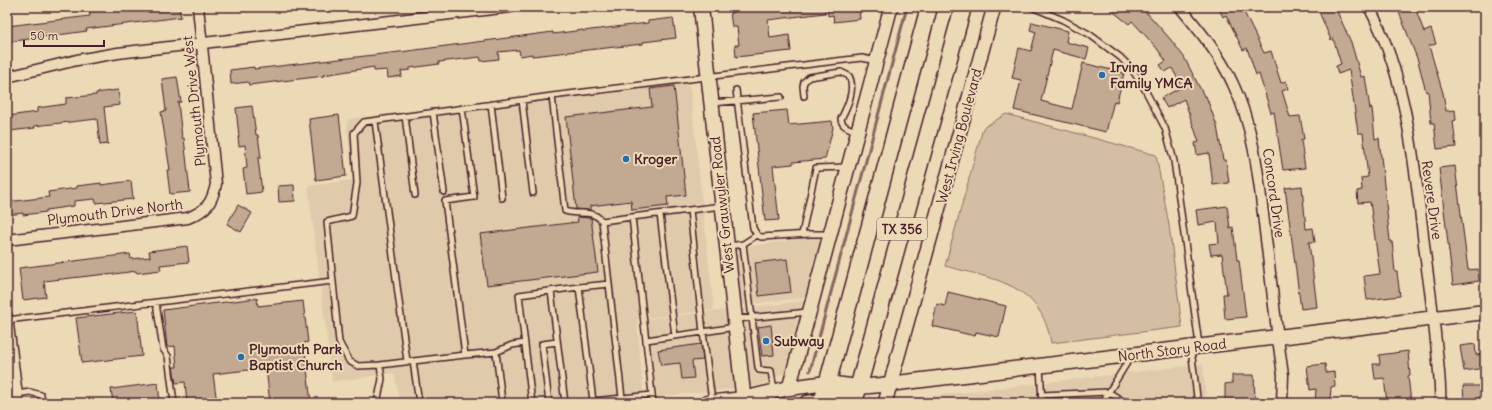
<svg xmlns="http://www.w3.org/2000/svg" width="1492" height="410" font-family="Delius,sans-serif">
<rect width="100%" height="100%" fill="#ecdab7"/>
<filter id="ink" filterUnits="userSpaceOnUse"><feTurbulence type="fractalNoise" baseFrequency=".025" numOctaves="2"/><feDisplacementMap in="SourceGraphic" scale="8" xChannelSelector="R" yChannelSelector="G"/><feConvolveMatrix kernelMatrix="1 2 1 2 8 2 1 2 1" color-interpolation-filters="sRGB"/></filter>
<g filter="url(#ink)">
<path fill="#dfcbac" d="M 677,78 L 690,88 L 714,310 L 637,319 L 644,400 L 622,403 L 400,403 L 394,373 L 332,382 L 308,186 L 353,180 L 347,130 L 348,119 Z
M 823,236 L 806,297 L 742,305 L 735,248 Z
M 805,301 L 786,372 L 758,386 L 657,397 L 647,319 Z
M 1203,364 L 1206,403 L 896,403 L 897,400 Z"/>
<path fill="#d4bea3" stroke="#8f6e67" d="M 1006,114 L 1156,155 L 1169,225 L 1182,327 L 1051,343 C 1041,283 994,279 945,266 L 983,128 Z"/>
<g fill="none" stroke-linecap="round" stroke-linejoin="round">
<path stroke="#876660" stroke-width="3" d="M 810,371 L 907,7"/>
</g>
<path fill="#c1a992" stroke="#4a1f2b" d="M 89,7 L 104,7 L 105,8 L 179,7 L 181,17 L 86,29 L 87,31 L 7,42 L 7,26 L 90,16 Z
M 734,7 L 825,7 L 825,13 L 768,20 L 770,38 L 789,35 L 791,51 L 736,57 L 735,45 L 739,45 L 737,27 L 732,27 L 730,13 L 735,12 Z
M 827,7 L 859,7 L 860,19 L 834,22 L 833,15 L 828,16 Z
M 1107,7 L 1137,7 L 1148,14 L 1171,40 L 1184,57 L 1204,96 L 1206,96 L 1217,126 L 1223,160 L 1226,160 L 1229,183 L 1213,185 L 1209,153 L 1197,155 L 1195,143 L 1199,142 L 1184,99 L 1167,108 L 1161,98 L 1182,87 L 1172,68 L 1165,72 L 1160,65 L 1166,61 L 1155,46 L 1132,21 L 1129,24 Z
M 1218,7 L 1244,7 L 1242,8 L 1264,53 L 1271,51 L 1281,83 L 1286,81 L 1288,89 L 1282,91 L 1290,117 L 1300,116 L 1304,139 L 1301,140 L 1305,168 L 1283,170 L 1274,112 L 1271,113 L 1259,74 L 1256,75 L 1247,48 L 1243,50 L 1226,15 L 1223,17 Z
M 1317,7 L 1335,7 L 1351,42 L 1361,77 L 1365,76 L 1370,109 L 1372,108 L 1375,139 L 1379,138 L 1390,241 L 1392,241 L 1395,272 L 1397,272 L 1400,296 L 1367,300 L 1364,276 L 1380,274 L 1370,202 L 1358,203 L 1357,191 L 1362,190 L 1361,178 L 1368,177 L 1363,133 L 1358,133 L 1349,70 L 1338,74 L 1336,66 L 1341,64 L 1333,38 L 1331,40 Z
M 1397,7 L 1415,7 L 1424,32 L 1431,29 L 1436,44 L 1429,46 L 1443,93 L 1446,111 L 1455,110 L 1456,120 L 1453,121 L 1456,147 L 1437,149 L 1434,123 L 1431,123 L 1428,91 L 1426,92 L 1418,61 Z
M 673,18 L 676,38 L 643,42 L 643,44 L 532,56 L 532,54 L 520,56 L 519,50 L 498,52 L 499,59 L 481,61 L 480,57 L 439,62 L 439,64 L 410,68 L 410,70 L 401,71 L 402,76 L 388,78 L 387,70 L 374,71 L 374,67 L 323,75 L 324,76 L 249,85 L 248,82 L 231,84 L 230,70 L 254,67 L 254,69 L 408,51 L 553,32 L 553,34 L 583,30 L 583,31 L 648,23 L 648,21 Z
M 1032,22 L 1068,31 L 1066,42 L 1089,48 L 1086,59 L 1053,50 L 1041,101 L 1072,109 L 1083,63 L 1124,73 L 1117,102 L 1114,101 L 1106,132 L 1014,110 L 1021,80 L 1012,78 L 1019,48 L 1031,51 L 1036,32 L 1030,30 Z
M 177,77 L 181,102 L 178,102 L 182,138 L 184,138 L 190,192 L 170,194 L 167,170 L 170,170 L 161,112 L 166,111 L 162,79 Z
M 674,86 L 686,195 L 667,197 L 668,206 L 632,210 L 631,201 L 590,206 L 590,210 L 576,209 L 566,117 L 652,107 L 650,89 Z
M 118,90 L 120,105 L 104,107 L 108,144 L 100,145 L 97,119 L 34,126 L 35,128 L 10,131 L 8,116 L 37,112 L 37,108 L 66,104 L 66,98 L 96,95 L 96,93 Z
M 252,106 L 256,135 L 258,135 L 261,158 L 258,158 L 262,192 L 246,194 L 243,169 L 247,168 L 245,145 L 239,146 L 238,137 L 239,137 L 236,108 Z
M 787,110 L 789,125 L 832,121 L 833,128 L 825,159 L 793,162 L 793,164 L 773,166 L 779,220 L 765,221 L 753,113 Z
M 339,115 L 346,176 L 316,180 L 309,119 Z
M 1455,166 L 1468,270 L 1478,269 L 1479,281 L 1453,285 L 1439,168 Z
M 131,181 L 133,199 L 96,203 L 95,199 L 74,201 L 74,206 L 46,210 L 46,212 L 23,215 L 23,213 L 7,215 L 7,202 L 49,197 L 48,192 L 77,188 L 77,186 L 101,183 L 101,185 Z
M 294,185 L 295,201 L 279,202 L 278,186 Z
M 1302,186 L 1306,229 L 1313,228 L 1315,242 L 1309,242 L 1317,307 L 1301,309 L 1285,188 Z
M 238,205 L 252,213 L 241,232 L 227,224 Z
M 1227,206 L 1230,228 L 1233,227 L 1237,260 L 1239,260 L 1246,317 L 1225,319 L 1223,294 L 1227,294 L 1222,254 L 1211,255 L 1209,244 L 1219,243 L 1217,222 L 1198,225 L 1196,210 Z
M 577,217 L 591,218 L 598,272 L 487,285 L 480,234 L 578,222 Z
M 187,246 L 189,262 L 160,265 L 161,270 L 137,273 L 136,271 L 107,275 L 107,274 L 44,281 L 46,297 L 23,300 L 19,268 L 130,254 L 131,259 L 150,257 L 149,251 Z
M 787,259 L 791,292 L 759,296 L 755,263 Z
M 948,292 L 1006,306 L 999,337 L 976,332 L 975,336 L 932,326 L 937,304 L 945,306 Z
M 257,298 L 258,306 L 303,301 L 308,342 L 304,343 L 311,403 L 270,403 L 266,368 L 213,374 L 217,403 L 187,403 L 185,382 L 176,383 L 173,367 L 177,367 L 175,346 L 167,347 L 163,310 Z
M 137,311 L 142,356 L 82,363 L 76,318 Z
M 771,325 L 774,355 L 762,356 L 758,327 Z
M 701,344 L 703,360 L 692,361 L 694,378 L 682,379 L 680,363 L 661,365 L 658,350 Z
M 1475,344 L 1476,355 L 1485,354 L 1485,368 L 1464,371 L 1460,346 Z
M 1408,351 L 1410,375 L 1408,376 L 1411,402 L 1387,403 L 1384,378 L 1375,379 L 1373,364 L 1380,364 L 1379,355 Z
M 1325,364 L 1326,373 L 1334,372 L 1335,386 L 1331,387 L 1330,403 L 1315,403 L 1316,389 L 1310,390 L 1307,366 Z
M 1232,375 L 1254,375 L 1255,400 L 1225,400 L 1225,384 L 1232,383 Z
M 158,383 L 160,403 L 113,403 L 111,389 Z
M 1463,386 L 1485,386 L 1485,401 L 1464,401 Z"/>
<g fill="none" stroke-linecap="round" stroke-linejoin="round">
<defs>
<path id="service" d="M 1032,7 L 1063,20 L 1089,34 L 1120,57 L 1130,67 L 1142,84 L 1165,128 L 1174,161 L 1199,345
M 736,90 L 753,228 L 757,235 L 761,237 L 810,234 L 829,234
M 552,96 L 565,211 C 579,216 590,208 602,221 L 632,217 L 653,403
M 804,96 L 803,86 L 804,82 L 809,77 L 841,72 L 849,76 C 856,89 847,107 841,119 C 842,127 849,128 856,131
M 522,100 L 533,193
M 712,103 L 781,97
M 491,104 L 502,198
M 462,108 L 474,197 L 445,201 L 465,355 L 496,352 L 502,402 L 497,403
M 433,112 L 444,192
M 405,116 L 415,195
M 375,121 L 407,361
M 660,214 L 675,336
M 632,217 L 722,206
M 602,221 L 609,284 L 579,287 L 593,401 L 652,395
M 802,234 L 816,168 L 847,167
M 743,244 L 758,367 L 759,370 L 771,371 L 774,391
M 729,246 L 743,244 L 757,235
M 609,284 L 622,398
M 551,291 L 565,403
M 156,303 L 163,349 L 168,356 L 174,403
M 737,319 L 808,312
M 7,320 L 333,281
M 646,340 L 703,332 L 690,210
M 1191,349 L 1197,397 L 1196,403
M 496,352 L 512,345 L 525,343
M 413,361 L 465,355
M 380,365 L 413,361 L 419,403
M 1040,366 L 1042,403
M 17,394 L 30,392 L 41,395 L 42,403
M 1041,395 L 1108,392 L 1126,403
M 712,401 L 703,332 L 735,327
M 377,403 L 382,379 L 380,365 L 358,366 L 349,361 L 339,342 L 327,222 L 352,216 L 357,183 L 354,133 L 364,122 L 552,96 L 828,62 L 862,58 L 876,61
M 532,403 L 519,295 L 579,287
M 549,403 L 542,344 L 557,342
M 1102,403 L 1130,358"/>
<path id="minor" d="M 1180,7 C 1200,31 1220,55 1233,84 C 1255,130 1259,181 1265,231 C 1271,279 1276,327 1283,375 L 1282,403
M 1369,7 C 1412,87 1416,187 1428,276 C 1432,304 1435,332 1438,361 C 1439,374 1441,389 1440,403
M 7,77 L 77,60 L 118,53 L 510,7
M 7,240 L 188,218 C 207,210 212,203 216,184 L 198,7
M 7,317 L 18,403"/>
<path id="tertiary" d="M 789,388 L 891,7
M 885,403 L 994,7"/>
<path id="secondary" d="M 701,7 L 744,403
M 707,403 L 743,399 L 789,388 L 827,383 L 858,387 L 881,385 L 1485,312
M 807,403 L 822,401 L 856,388"/>
<path id="primary" d="M 822,403 L 929,7
M 854,403 L 963,7"/>
</defs>
<use href="#service" stroke="#4a1f2b" stroke-width="8"/>
<use href="#minor" stroke="#4a1f2b" stroke-width="13"/>
<use href="#tertiary" stroke="#4a1f2b" stroke-width="16"/>
<use href="#secondary" stroke="#4a1f2b" stroke-width="17"/>
<use href="#primary" stroke="#4a1f2b" stroke-width="19"/>
<use href="#service" stroke="#ecdab7" stroke-width="5"/>
<use href="#minor" stroke="#ecdab7" stroke-width="10"/>
<use href="#tertiary" stroke="#ecdab7" stroke-width="13"/>
<use href="#secondary" stroke="#ecdab7" stroke-width="14"/>
<use href="#primary" stroke="#ecdab7" stroke-width="16"/>
</g>
</g>
<g fill="#1f6fb2" stroke="#ecdab7" stroke-width="1.5">
<circle cx="1102" cy="75" r="4"/>
<circle cx="626" cy="159" r="4"/>
<circle cx="766" cy="341" r="4"/>
<circle cx="241" cy="357" r="4"/>
</g>
<g text-anchor="middle" dominant-baseline="central" stroke-width="4" stroke-linejoin="round" paint-order="stroke">
<rect fill="#ecdab7" stroke="#7b5755" stroke-width="1" x="877" y="218" width="50" height="22" rx="3"/>
<g font-size="13" font-weight="bold" fill="#4a1f2b">
<text x="902" y="229">TX 356</text>
</g>
<g font-size="14" font-weight="bold" fill="#4a1f2b" stroke="#ecdab7" text-anchor="start">
<text x="1110" y="67">Irving<tspan x="1110" dy="16">Family YMCA</tspan></text>
<text x="634" y="159">Kroger</text>
<text x="774" y="341">Subway</text>
<text x="249" y="349">Plymouth Park<tspan x="249" dy="16">Baptist Church</tspan></text>
</g>
<g font-size="14" fill="#4a1f2b" stroke="#ecdab7">
<text transform="translate(194 101) rotate(-96)">Plymouth Drive West</text>
<text transform="translate(959 136) rotate(-75)">West Irving Boulevard</text>
<text transform="translate(1274 193) rotate(82)">Concord Drive</text>
<text transform="translate(1432 200) rotate(82)">Revere Drive</text>
<text transform="translate(722 205) rotate(-96)">West Grauwyler Road</text>
<text transform="translate(115 212) rotate(-7)">Plymouth Drive North</text>
<text transform="translate(1172 350) rotate(-7)">North Story Road</text>
</g>
</g>
<rect width="1492" height="410" fill="none" stroke="#ecdab7" stroke-width="24"/>
<rect x="12" y="12" width="1468" height="386" fill="none" stroke="#4a1f2b" stroke-width="1.5" filter="url(#ink)"/>
<path d="M24 40v6h80v-6" fill="none" stroke="#4a1f2b" stroke-width="2"/>
<text x="30" y="40" font-size="12" fill="#4a1f2b" stroke="#ecdab7" stroke-width="3" paint-order="stroke">50 m</text>
</svg>
